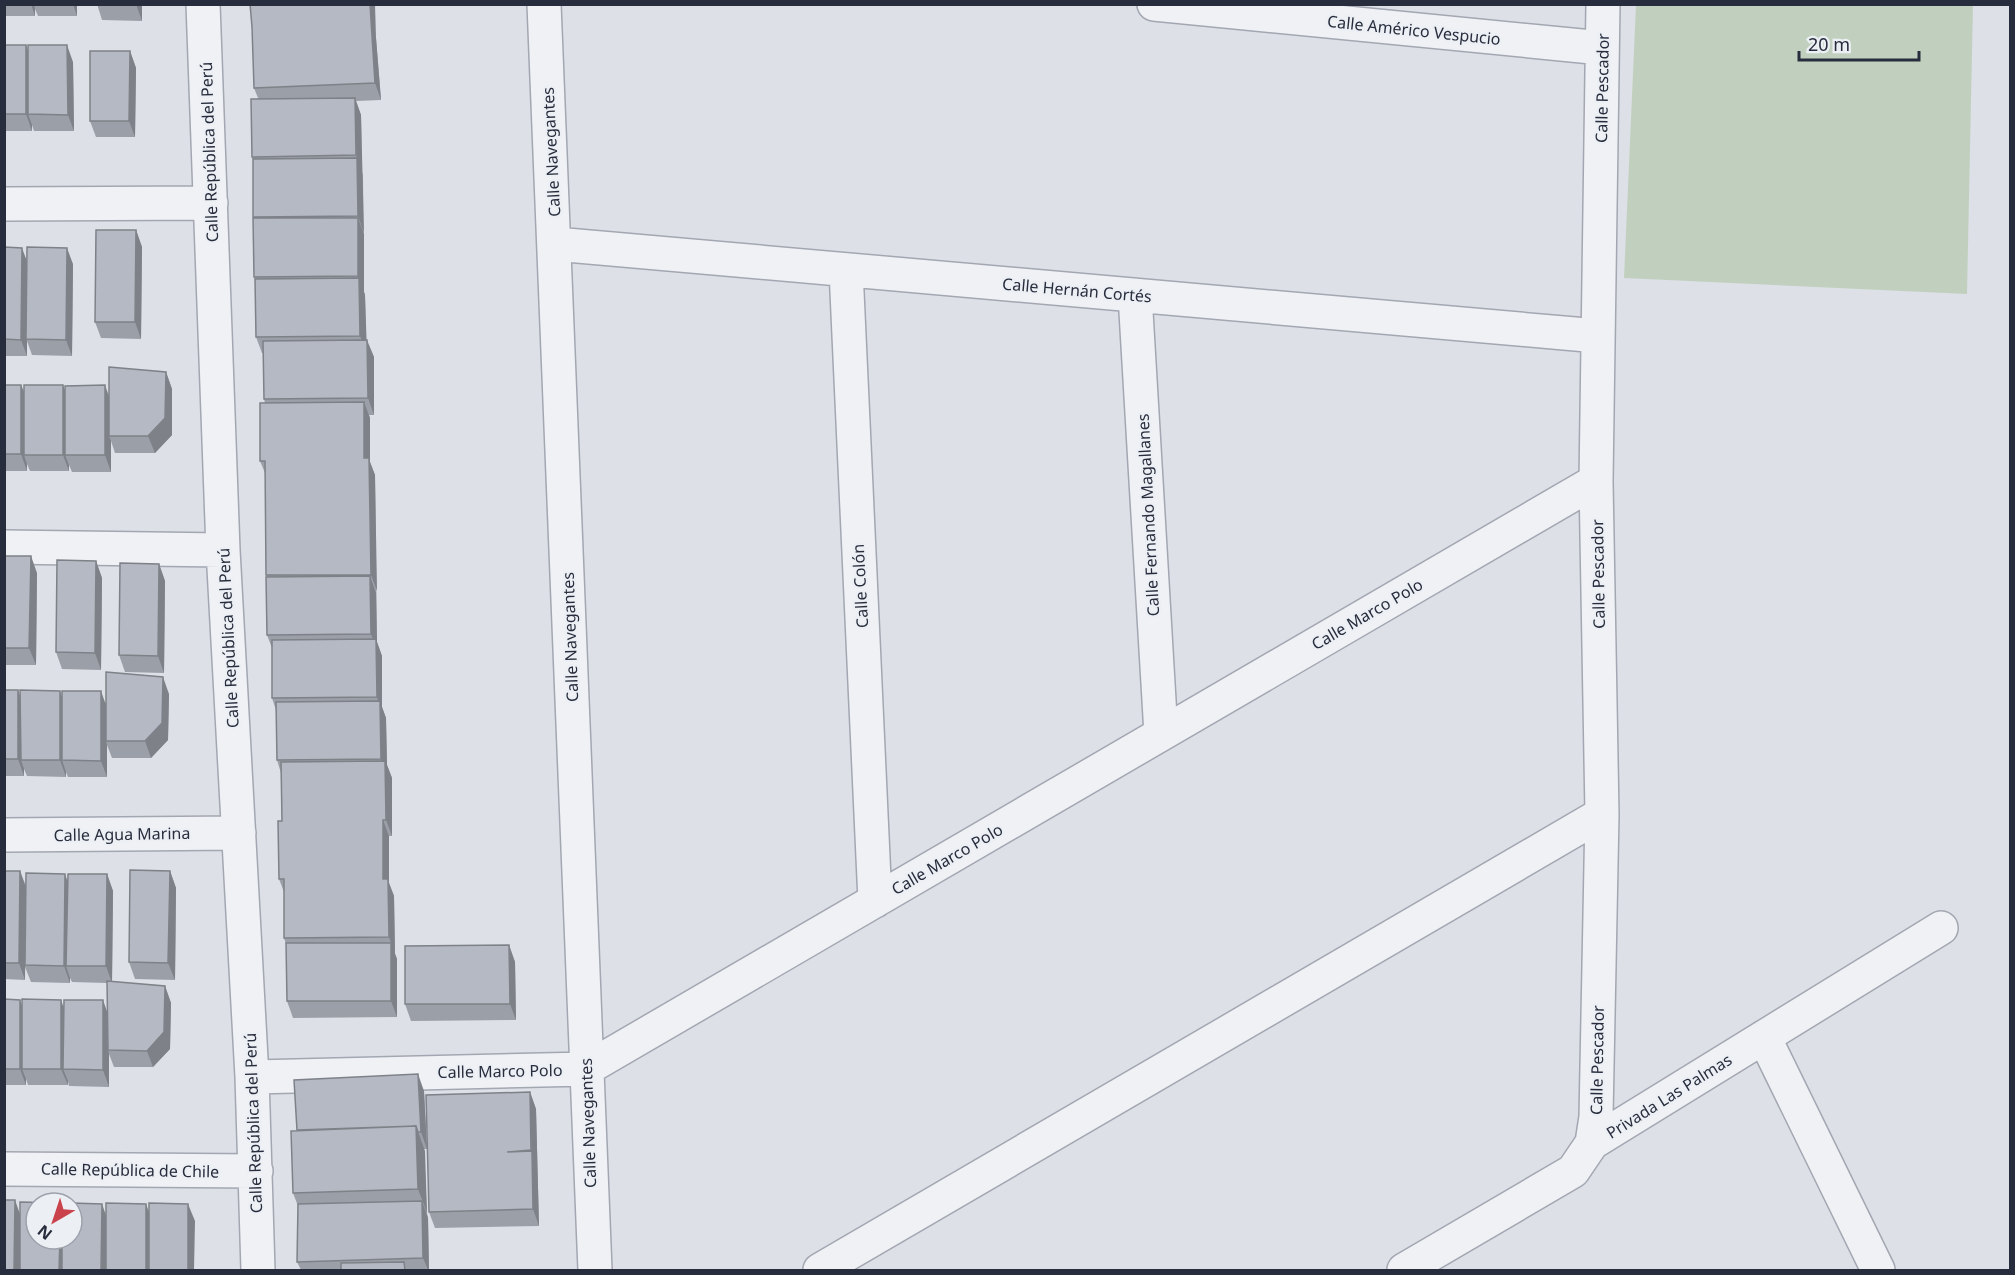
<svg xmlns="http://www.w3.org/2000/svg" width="2015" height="1275" font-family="'Noto Sans',sans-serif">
<rect width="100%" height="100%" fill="#dde0e7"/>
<path fill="#c1d0be" d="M 1636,5 L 1973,5 L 1967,294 L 1624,278 Z"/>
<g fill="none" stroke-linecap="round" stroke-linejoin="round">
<defs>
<path id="street" d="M 203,4 L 223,550 L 252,1077 L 258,1270
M 544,4 L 595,1270
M 1154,4 L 1602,48
M 4,204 L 211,203
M 555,244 L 1598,336
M 846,270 L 875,901
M 1135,295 L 1161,734
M 4,547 L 223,550
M 4,835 L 239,833
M 1764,1037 L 1878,1270
M 252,1077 L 586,1069 L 1596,481
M 1592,1143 L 1596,1117 L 1602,814 L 1596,481 L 1603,4
M 4,1169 L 256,1171
M 820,1270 L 1602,814
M 1404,1270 L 1573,1171 L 1592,1143 L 1941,928"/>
</defs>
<use href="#street" stroke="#a3a7b1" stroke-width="36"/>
<use href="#street" stroke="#eff1f5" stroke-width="33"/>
</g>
<path fill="#9b9fa8" d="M 4,4 L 77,4 L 77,16 L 38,16 L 35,9 L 35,16 L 4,16 Z
M 97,4 L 142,4 L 142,21 L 102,20 Z
M 376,38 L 381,100 L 356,101 L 361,115 L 362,172 L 363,175 L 364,292 L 365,295 L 366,340 L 374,357 L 374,415 L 369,415 L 370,418 L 370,462 L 375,475 L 377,642 L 382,656 L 382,707 L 386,718 L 387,765 L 392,778 L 392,836 L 389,836 L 389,883 L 394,896 L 395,954 L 397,959 L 397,1017 L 293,1018 L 287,1001 L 286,944 L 284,938 L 284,892 L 279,879 L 282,821 L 281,773 L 277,760 L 276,710 L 272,698 L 272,648 L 267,635 L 265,473 L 260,461 L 265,403 L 264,399 L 263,353 L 262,353 L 256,337 L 255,280 L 254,277 L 254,218 L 253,160 L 252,157 L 258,98 L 254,88 Z
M 4,45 L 26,45 L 28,53 L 73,62 L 74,131 L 34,131 L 32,125 L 32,131 L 4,131 Z
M 130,51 L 136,68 L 135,137 L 96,137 L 90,121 Z
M 136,230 L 142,247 L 141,339 L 101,338 L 95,322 Z
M 4,247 L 27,262 L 73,264 L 72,356 L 32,355 L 27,341 L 27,356 L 4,356 Z
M 166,372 L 172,389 L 172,435 L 155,453 L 115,453 L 111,441 L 111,472 L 72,472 L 69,465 L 69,471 L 30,471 L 27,464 L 27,471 L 4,471 L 4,385 L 21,385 L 24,391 L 65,389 L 109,397 Z
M 4,556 L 37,573 L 36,665 L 4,665 Z
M 96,561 L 102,578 L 101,670 L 62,669 L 56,652 Z
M 159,564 L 165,581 L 164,673 L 125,672 L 119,655 Z
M 4,690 L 20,698 L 62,696 L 106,703 L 169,694 L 168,740 L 151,758 L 112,758 L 107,745 L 107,777 L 68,777 L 66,772 L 66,777 L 27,776 L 24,769 L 24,776 L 4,776 Z
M 4,871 L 20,871 L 26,886 L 107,874 L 113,891 L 112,982 L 165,986 L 171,1003 L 170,1049 L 153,1067 L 114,1067 L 109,1054 L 109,1087 L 69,1086 L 68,1081 L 68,1085 L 28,1085 L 26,1079 L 26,1085 L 4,1085 L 4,999 L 22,1007 L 64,1006 L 107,1013 L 107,983 L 72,982 L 70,978 L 70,983 L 31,982 L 25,967 L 25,980 L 4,979 Z
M 170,871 L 176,888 L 175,980 L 135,979 L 129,962 Z
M 509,945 L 515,962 L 516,1020 L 411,1021 L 405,1004 Z
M 424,1091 L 427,1149 L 424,1149 L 427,1213 L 428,1218 L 429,1270 L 301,1270 L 297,1262 L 298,1206 L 293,1193 L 297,1130 Z
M 530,1092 L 536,1109 L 539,1226 L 435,1228 L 429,1212 Z"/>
<path fill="#7e8288" d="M 31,4 L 34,4 L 35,9 L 35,16 Z
M 73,4 L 77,4 L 77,16 Z
M 136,4 L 142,4 L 142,21 Z
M 370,4 L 375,4 L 376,38 L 381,100 L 375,83 Z
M 26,45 L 32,62 L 28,114 L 32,125 L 32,131 L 26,114 Z
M 67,45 L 73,62 L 74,131 L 68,115 Z
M 130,51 L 136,68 L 135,137 L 129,121 Z
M 355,98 L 361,115 L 364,233 L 358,216 Z
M 358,218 L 364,234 L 364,292 L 365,295 L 367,353 L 360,336 L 359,279 L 358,276 Z
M 136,230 L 142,247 L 141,339 L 135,322 Z
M 22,248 L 28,264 L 26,339 L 27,341 L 27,356 L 21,340 Z
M 67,248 L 73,264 L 72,356 L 66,340 Z
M 367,340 L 374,357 L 374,415 L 368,398 Z
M 166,372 L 172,389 L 172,435 L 155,453 L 148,436 Z
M 21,385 L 27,401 L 24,455 L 27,464 L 27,471 L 21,454 Z
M 63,385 L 69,402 L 65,455 L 69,465 L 69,471 L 63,455 Z
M 105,385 L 111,402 L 109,436 L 111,441 L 111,472 L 105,455 Z
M 364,402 L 370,418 L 370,462 L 375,475 L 377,591 L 371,575 L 364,458 Z
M 31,556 L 37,573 L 36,665 L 29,648 Z
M 96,561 L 102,578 L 101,670 L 95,653 Z
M 159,564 L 165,581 L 164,673 L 158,656 Z
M 370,576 L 376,593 L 377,642 L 382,656 L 382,707 L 386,718 L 387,765 L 392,778 L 392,836 L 386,820 L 386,772 L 381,759 L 380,708 L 377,697 L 376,648 L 371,634 Z
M 163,677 L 169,694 L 168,740 L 151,758 L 145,741 Z
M 18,690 L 24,707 L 21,760 L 24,769 L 24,776 L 18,759 Z
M 60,691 L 66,708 L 62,760 L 66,772 L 66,777 L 60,760 Z
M 101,691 L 107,708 L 106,741 L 107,745 L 107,777 L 101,761 Z
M 383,820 L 389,836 L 389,883 L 394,896 L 395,954 L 389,937 L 383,879 Z
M 20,871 L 26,888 L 25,980 L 19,963 Z
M 170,871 L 176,888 L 175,980 L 168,963 Z
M 65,874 L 71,891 L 66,966 L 70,978 L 70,983 L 64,966 Z
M 107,874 L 113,891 L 112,983 L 106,966 Z
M 391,943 L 397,959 L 397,1017 L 391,1001 Z
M 509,945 L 515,962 L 516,1020 L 510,1004 Z
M 165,986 L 171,1003 L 170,1049 L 153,1067 L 147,1051 Z
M 20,1000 L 26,1016 L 22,1069 L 26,1079 L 26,1085 L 20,1069 Z
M 61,1000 L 67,1017 L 63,1069 L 68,1081 L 68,1085 L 61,1069 Z
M 103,1000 L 109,1017 L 108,1050 L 109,1054 L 109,1087 L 103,1070 Z
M 418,1074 L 424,1091 L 427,1149 L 421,1132 Z
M 530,1092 L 536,1109 L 539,1226 L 533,1209 Z
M 416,1126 L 425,1151 L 427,1213 L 418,1189 Z
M 15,1200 L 21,1217 L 21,1270 L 14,1270 Z
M 422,1201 L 428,1218 L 429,1270 L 428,1270 L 423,1258 Z
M 102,1204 L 108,1221 L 107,1270 L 101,1270 Z
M 146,1204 L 152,1220 L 152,1270 L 146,1270 Z
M 188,1204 L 195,1221 L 194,1270 L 188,1270 Z
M 60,1239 L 66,1239 L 66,1270 L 59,1270 Z"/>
<path fill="#b4b9c3" stroke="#7e8288" stroke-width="1.5" d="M 250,4 L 370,4 L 375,83 L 254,88 L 252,27 Z
M 4,45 L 26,45 L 26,114 L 4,114 Z
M 28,45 L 67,45 L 68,115 L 28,114 Z
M 90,51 L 130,51 L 129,121 L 90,121 Z
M 355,98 L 356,155 L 252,157 L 251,99 Z
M 357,158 L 358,216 L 253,217 L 253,159 Z
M 253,218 L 358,218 L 358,276 L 254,277 Z
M 96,230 L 136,230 L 135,322 L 95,322 Z
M 4,247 L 22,248 L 21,340 L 4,339 Z
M 27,247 L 67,248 L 66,340 L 26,339 Z
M 359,278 L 360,336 L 256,337 L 255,279 Z
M 367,340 L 368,398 L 264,399 L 263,341 Z
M 109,367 L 166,372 L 165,418 L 148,436 L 109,436 Z
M 4,385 L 21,385 L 21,454 L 4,454 Z
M 24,385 L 63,385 L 63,455 L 24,455 Z
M 105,385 L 105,455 L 65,455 L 65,386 Z
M 364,402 L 364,458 L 369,458 L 371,575 L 266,575 L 265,461 L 260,461 L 260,403 Z
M 4,556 L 31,556 L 29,648 L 4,648 Z
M 57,560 L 96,561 L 95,653 L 56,652 Z
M 120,563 L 159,564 L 158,656 L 119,655 Z
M 370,576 L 371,634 L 267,635 L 266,577 Z
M 376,639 L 377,697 L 272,698 L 272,640 Z
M 106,672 L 163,677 L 162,723 L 145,741 L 106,741 Z
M 4,690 L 18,690 L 18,759 L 4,759 Z
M 20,690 L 60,691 L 60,760 L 21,760 Z
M 62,691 L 101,691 L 101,761 L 62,760 Z
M 380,701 L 381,759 L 277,760 L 276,702 Z
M 385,761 L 386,820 L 383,820 L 383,879 L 388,879 L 389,937 L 284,938 L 284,879 L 279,879 L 278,821 L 282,821 L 281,762 Z
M 130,870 L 170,871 L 168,963 L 129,962 Z
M 4,871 L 20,871 L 19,963 L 4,963 Z
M 26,873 L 65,874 L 64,966 L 25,965 Z
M 68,874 L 107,874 L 106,966 L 66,966 Z
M 286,943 L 391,943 L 391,1001 L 287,1001 Z
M 509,945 L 510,1004 L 405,1004 L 405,946 Z
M 107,981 L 165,986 L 164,1032 L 147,1051 L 108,1050 Z
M 4,999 L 20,1000 L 20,1069 L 4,1069 Z
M 22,999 L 61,1000 L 61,1069 L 22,1069 Z
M 64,1000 L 103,1000 L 103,1070 L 63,1069 Z
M 418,1074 L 421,1132 L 418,1132 L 416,1126 L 297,1130 L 294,1080 Z
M 530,1092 L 531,1150 L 507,1152 L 532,1151 L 533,1209 L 429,1212 L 426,1095 Z
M 416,1126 L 418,1189 L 293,1193 L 291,1131 Z
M 4,1200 L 15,1200 L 14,1270 L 4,1270 Z
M 422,1201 L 423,1258 L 297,1262 L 298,1204 Z
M 20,1202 L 60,1203 L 36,1203 L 36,1239 L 60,1239 L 59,1270 L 20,1270 Z
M 72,1203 L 102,1204 L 101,1270 L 62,1270 L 62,1239 L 72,1239 Z
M 106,1203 L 146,1204 L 146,1270 L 106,1270 Z
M 149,1203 L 188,1204 L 188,1270 L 149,1270 Z
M 404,1262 L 405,1270 L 341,1270 L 341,1263 Z"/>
<g text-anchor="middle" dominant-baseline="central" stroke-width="4.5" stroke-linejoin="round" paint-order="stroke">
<g font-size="16" fill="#272d3d" stroke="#eceff4">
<text transform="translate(1414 30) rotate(6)">Calle Américo Vespucio</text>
<text transform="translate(1602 88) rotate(-89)">Calle Pescador</text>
<text transform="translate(209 152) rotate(-92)">Calle República del Perú</text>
<text transform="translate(551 152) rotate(-93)">Calle Navegantes</text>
<text transform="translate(1077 290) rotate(5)">Calle Hernán Cortés</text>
<text transform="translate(1148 515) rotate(-93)">Calle Fernando Magallanes</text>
<text transform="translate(1598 574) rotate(-91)">Calle Pescador</text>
<text transform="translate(860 586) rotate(-93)">Calle Colón</text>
<text transform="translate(1367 614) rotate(-30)">Calle Marco Polo</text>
<text transform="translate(570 637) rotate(-92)">Calle Navegantes</text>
<text transform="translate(228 638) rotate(-93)">Calle República del Perú</text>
<text transform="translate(122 834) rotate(-1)">Calle Agua Marina</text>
<text transform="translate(947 859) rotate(-30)">Calle Marco Polo</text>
<text transform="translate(1597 1060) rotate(-89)">Calle Pescador</text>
<text transform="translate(500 1071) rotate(-1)">Calle Marco Polo</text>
<text transform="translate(1669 1096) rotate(-32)">Privada Las Palmas</text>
<text transform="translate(253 1123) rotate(-92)">Calle República del Perú</text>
<text transform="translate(588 1123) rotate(-92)">Calle Navegantes</text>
<text transform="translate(130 1170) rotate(1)">Calle República de Chile</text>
</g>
</g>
<rect width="2015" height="1275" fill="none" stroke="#272d3d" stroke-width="12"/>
<g transform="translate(54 1221) rotate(219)"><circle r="28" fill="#eceff4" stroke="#9da1ab" stroke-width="1.5"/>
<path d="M0-4.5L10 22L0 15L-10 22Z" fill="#ca434c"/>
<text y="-9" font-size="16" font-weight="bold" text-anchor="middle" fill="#272d3d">N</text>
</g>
<path d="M1799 51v9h120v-9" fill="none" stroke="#272d3d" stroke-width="3"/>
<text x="1808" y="51" font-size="18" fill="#272d3d" stroke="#eceff4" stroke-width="4.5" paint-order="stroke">20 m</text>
</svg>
